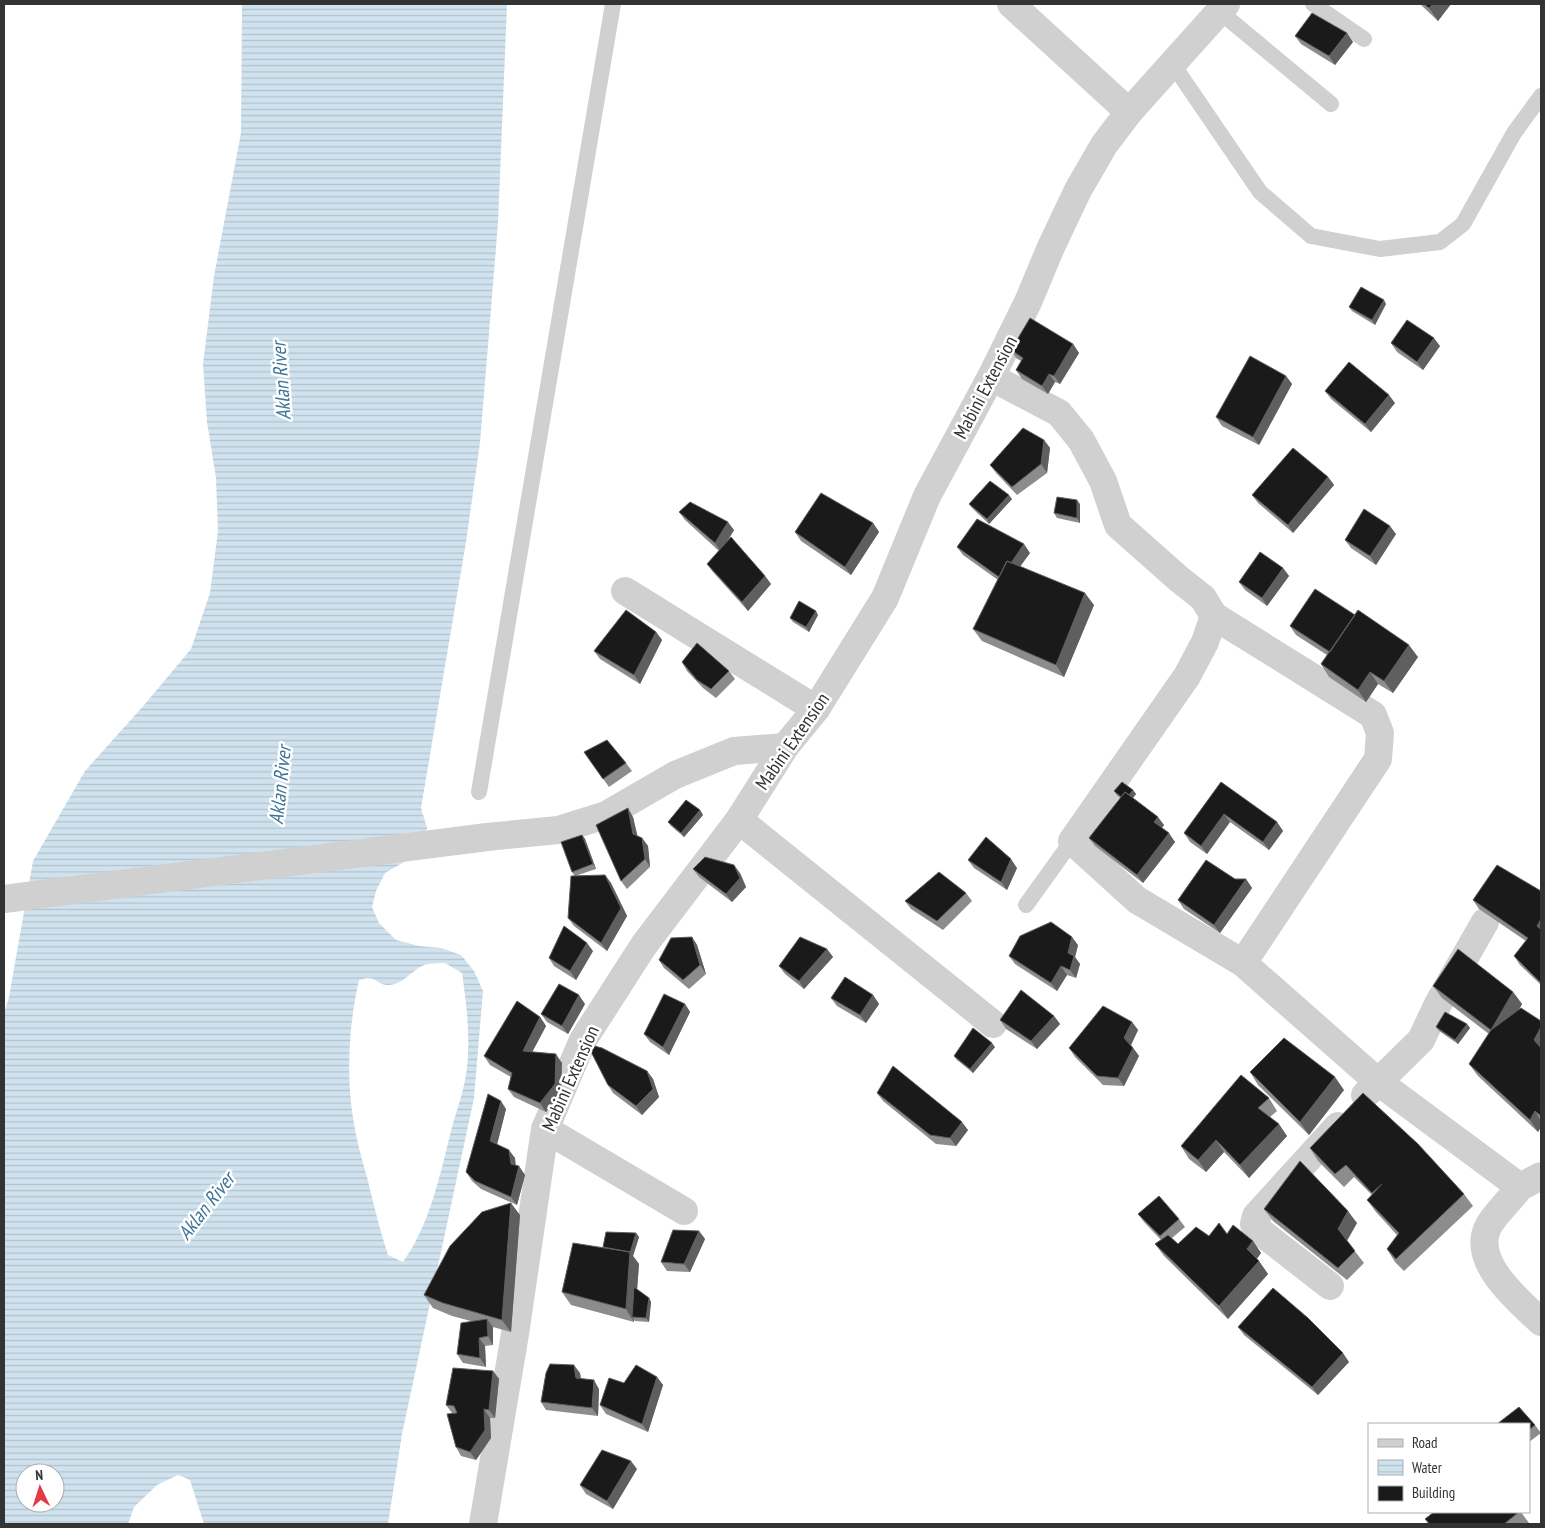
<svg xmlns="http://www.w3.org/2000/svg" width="1545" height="1528" font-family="'PT Sans Narrow',sans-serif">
<defs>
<pattern id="water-rules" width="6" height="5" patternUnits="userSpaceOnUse" patternTransform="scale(1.25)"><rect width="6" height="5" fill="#cfe2ee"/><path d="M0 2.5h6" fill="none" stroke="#b2c2cd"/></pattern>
</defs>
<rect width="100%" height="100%" fill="#fff"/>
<path fill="url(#water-rules)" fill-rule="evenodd" d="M 242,4 L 507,4 L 498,223 L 480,443 L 466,542 L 421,808 L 427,828 L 418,854 L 385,873 L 376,891 L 372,907 L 379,923 L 396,940 L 419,946 L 441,948 L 461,955 L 474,971 L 483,991 L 474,1098 L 402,1434 L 388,1524 L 204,1524 L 190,1480 L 178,1475 L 157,1485 L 134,1507 L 128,1524 L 4,1524 L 4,1014 L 9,997 L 33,861 L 85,771 L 145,704 L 191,649 L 210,593 L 218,531 L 216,478 L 207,422 L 203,364 L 214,276 L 241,133 ZM 445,963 L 462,973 C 467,1007 471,1042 466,1075 C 463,1093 457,1110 452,1127 C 441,1171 430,1225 403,1262 L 388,1255 C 380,1231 374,1206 368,1181 C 362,1160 356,1139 353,1118 C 346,1074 349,1023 359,980 C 377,974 376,985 388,985 C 404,984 409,973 422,966 C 428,963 438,963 445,963 ZM 25,1473 L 55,1473 L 55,1503 L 25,1503 Z"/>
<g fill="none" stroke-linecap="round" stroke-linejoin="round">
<path stroke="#d0d0d0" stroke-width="16" d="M 1313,4 L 1364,39
M 1219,11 L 1331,104
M 1172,63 L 1260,192 L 1311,236 L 1380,249 L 1440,242 L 1463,224 L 1514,133 L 1541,96
M 479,792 L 613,4
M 1026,905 L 1072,841"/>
<path stroke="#d0d0d0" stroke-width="28" d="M 1011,4 L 1129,112
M 991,377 L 1059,413 L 1081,440 L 1103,481 L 1118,525 L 1179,579 L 1203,598 L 1214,616 L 1205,642 L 1187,676 L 1072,841 L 1137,900 L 1243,963 L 1377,1081 L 1520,1187 C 1512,1198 1493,1216 1488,1227 C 1471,1262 1518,1300 1541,1322
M 625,591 L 816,709
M 1214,616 L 1373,715 L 1380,733 L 1378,759 L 1243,963
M 739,820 L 993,1024
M 4,899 L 487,837 L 558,830 L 606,815 L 675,775 L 734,751 L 785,747
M 1365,1095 L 1421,1040 L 1438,1004 L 1485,922
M 545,1129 L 684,1211
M 1520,1187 L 1541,1176
M 1330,1286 L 1257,1229 L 1254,1224 L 1256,1216 L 1338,1126"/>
<path stroke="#d0d0d0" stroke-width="28" d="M 483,1524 L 515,1334 L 545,1129 L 583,1040 L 644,945 L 739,820 L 785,747 L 816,709 L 885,598 L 927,496 L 991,377 L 1028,302 L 1051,247 L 1078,190 L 1104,145 L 1129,112 L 1226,4"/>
</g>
<path fill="#8c8c8c" d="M 1420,4 L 1451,4 L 1438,21 Z
M 1295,36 L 1353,42 L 1335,65 L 1301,44 Z
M 1386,304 L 1375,325 L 1352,311 L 1349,307 Z
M 1391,343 L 1440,346 L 1423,370 L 1397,352 Z
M 1073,344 L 1079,353 L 1060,384 L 1055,382 L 1048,394 L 1022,379 L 1016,370 L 1021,361 L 1016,358 L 1011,350 Z
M 1286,376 L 1292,384 L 1259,445 L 1222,426 L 1216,417 Z
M 1325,391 L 1395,403 L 1371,432 L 1331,399 Z
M 1044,440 L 1050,448 L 1047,473 L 1017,495 L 996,473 L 990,465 Z
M 1328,477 L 1334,485 L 1293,533 L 1258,503 L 1252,495 Z
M 1012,499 L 989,524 L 972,508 L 969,504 Z
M 1080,504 L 1080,523 L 1057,518 L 1054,513 Z
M 679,512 L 734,530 L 725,544 L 765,576 L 771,584 L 748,611 L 713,572 L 707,564 L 719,551 L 685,520 Z
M 873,523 L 879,532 L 851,575 L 801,541 L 795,532 Z
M 1396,534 L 1376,565 L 1351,548 L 1345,540 Z
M 957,547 L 1030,553 L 1020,566 L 1094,605 L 1064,677 L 982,641 L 973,629 L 998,580 L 963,555 Z
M 1283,568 L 1289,576 L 1267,606 L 1245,590 L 1239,582 Z
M 818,615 L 809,632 L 793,622 L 790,618 Z
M 1290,626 L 1418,657 L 1393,693 L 1378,684 L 1366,702 L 1329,677 L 1321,664 L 1327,655 L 1296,635 Z
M 656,632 L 662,640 L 640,684 L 600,659 L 594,651 Z
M 682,662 L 729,671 L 735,679 L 716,698 L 703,688 L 687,671 Z
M 584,752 L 626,763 L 632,771 L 609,787 Z
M 1221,782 L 1277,822 L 1283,831 L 1269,850 L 1230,822 L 1207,854 L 1190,842 L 1184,833 Z
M 1133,790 L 1136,794 L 1133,798 L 1164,825 L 1162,828 L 1175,842 L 1143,883 L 1095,846 L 1089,838 L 1120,798 L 1117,795 L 1114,791 Z
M 700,810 L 703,815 L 684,837 L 671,826 L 668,822 Z
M 633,817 L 637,836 L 642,838 L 648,846 L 650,867 L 627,889 L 621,881 Z
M 582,835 L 585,839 L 596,869 L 575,876 L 572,872 Z
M 968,860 L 1017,868 L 1007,890 L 974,868 Z
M 693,869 L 740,873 L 746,887 L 732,902 L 699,877 Z
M 605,875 L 611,883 L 627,916 L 607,951 L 574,926 L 568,918 Z
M 1235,879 L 1246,879 L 1252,888 L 1220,933 L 1184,909 L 1178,900 Z
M 1541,891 L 1541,985 L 1520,965 L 1514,956 L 1526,941 L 1479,909 L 1473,900 Z
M 966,893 L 972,901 L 943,930 L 911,909 L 905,901 Z
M 692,937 L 697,945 L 706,974 L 689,989 L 664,968 L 659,960 Z
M 1078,945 L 1075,957 L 1080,964 L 1076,978 L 1067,975 L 1057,991 L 1015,964 L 1009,956 Z
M 827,949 L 833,957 L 804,989 L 785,974 L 779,966 Z
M 593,951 L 576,980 L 554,966 L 549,958 Z
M 1433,986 L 1513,992 L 1522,1004 L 1519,1010 L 1541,1021 L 1541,1127 L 1538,1132 L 1478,1076 L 1469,1064 L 1489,1034 L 1442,998 Z
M 873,995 L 879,1004 L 866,1023 L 837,1006 L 831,998 Z
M 585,1004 L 568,1034 L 547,1022 L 541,1014 Z
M 685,1004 L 690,1012 L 669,1055 L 650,1042 L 644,1034 Z
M 1054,1016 L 1060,1024 L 1037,1049 L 1006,1029 L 1000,1020 Z
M 540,1017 L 546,1026 L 532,1052 L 562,1063 L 561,1093 L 546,1112 L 514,1097 L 508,1089 L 511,1077 L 490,1065 L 484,1056 Z
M 1132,1022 L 1138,1030 L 1131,1045 L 1139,1056 L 1124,1086 L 1103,1085 L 1075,1057 L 1069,1048 Z
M 1467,1024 L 1470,1028 L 1458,1044 L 1439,1031 L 1436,1027 Z
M 995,1047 L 973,1073 L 957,1060 L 954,1056 Z
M 647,1071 L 653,1079 L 659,1097 L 642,1115 L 613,1093 L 608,1085 Z
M 1250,1072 L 1344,1090 L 1309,1135 L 1258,1085 Z
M 877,1093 L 968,1130 L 956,1146 L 936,1144 L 883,1101 Z
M 1269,1098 L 1277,1111 L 1270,1117 L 1287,1136 L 1249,1178 L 1224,1152 L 1206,1172 L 1189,1159 L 1181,1146 Z
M 506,1109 L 497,1144 L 515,1158 L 516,1166 L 525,1175 L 517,1205 L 481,1189 L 472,1181 L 466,1172 Z
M 1310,1148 L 1464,1194 L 1473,1206 L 1404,1271 L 1395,1262 L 1387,1249 L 1397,1235 L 1376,1212 L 1367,1200 L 1372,1195 L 1354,1177 L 1344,1187 L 1318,1161 Z
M 1264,1209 L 1357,1223 L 1347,1241 L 1364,1263 L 1347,1280 L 1273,1221 Z
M 1138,1214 L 1179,1219 L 1185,1227 L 1172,1238 L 1178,1244 L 1209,1236 L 1227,1234 L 1253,1241 L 1261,1253 L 1257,1259 L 1268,1274 L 1228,1319 L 1164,1256 L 1155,1244 L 1161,1240 L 1144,1222 Z
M 520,1215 L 511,1332 L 493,1327 L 493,1345 L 485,1346 L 486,1367 L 463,1363 L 457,1354 L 471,1321 L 452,1316 L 433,1308 L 424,1295 Z
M 699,1231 L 705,1239 L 690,1272 L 667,1271 L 661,1262 Z
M 636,1233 L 639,1237 L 633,1256 L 639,1264 L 637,1290 L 649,1298 L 651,1302 L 649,1322 L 635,1321 L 634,1320 L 634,1322 L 571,1305 L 562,1292 L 603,1247 Z
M 1238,1327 L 1349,1362 L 1318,1395 L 1244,1335 Z
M 493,1371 L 499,1379 L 495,1418 L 490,1418 L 491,1438 L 476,1460 L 461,1456 L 456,1447 L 452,1413 L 446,1405 Z
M 580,1373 L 581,1379 L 599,1389 L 598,1416 L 546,1410 L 541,1402 Z
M 657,1377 L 663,1385 L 648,1432 L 606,1414 L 600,1405 L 624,1383 Z
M 1529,1424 L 1535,1425 L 1541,1433 L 1529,1442 Z
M 637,1469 L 613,1509 L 586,1494 L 580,1485 Z
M 1434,1512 L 1521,1512 L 1529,1523 L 1528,1524 L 1428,1524 L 1425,1519 Z"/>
<path fill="#5f5f5f" d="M 1433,4 L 1451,4 L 1438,21 L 1429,8 Z
M 1347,33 L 1353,42 L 1335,65 L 1329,56 Z
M 1384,300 L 1386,304 L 1375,325 L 1372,320 Z
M 1434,338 L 1440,346 L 1423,370 L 1417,362 Z
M 1073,344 L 1079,353 L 1060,384 L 1054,376 Z
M 1049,374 L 1055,382 L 1048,394 L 1042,386 Z
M 1286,376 L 1292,384 L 1259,445 L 1253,437 Z
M 1389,395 L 1395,403 L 1371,432 L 1365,424 Z
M 1044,440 L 1050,448 L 1047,473 L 1041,464 Z
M 1328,477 L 1334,485 L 1293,533 L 1288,525 Z
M 1009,495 L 1012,499 L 989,524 L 987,519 Z
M 1077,500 L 1080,504 L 1080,523 L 1077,518 Z
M 728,522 L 734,530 L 721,552 L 715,543 Z
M 873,523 L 879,532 L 851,575 L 845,567 Z
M 1390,526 L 1396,534 L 1376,565 L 1370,556 Z
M 1024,544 L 1030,553 L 1006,586 L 1001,578 Z
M 1283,568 L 1289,576 L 1267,606 L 1262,598 Z
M 765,576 L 771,584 L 748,611 L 742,602 Z
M 1085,593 L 1094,605 L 1064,677 L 1056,665 Z
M 816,611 L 818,615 L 809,632 L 806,627 Z
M 656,632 L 662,640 L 640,684 L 634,675 Z
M 1409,645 L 1418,657 L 1393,693 L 1384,681 Z
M 1370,672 L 1378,684 L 1366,702 L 1358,690 Z
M 1133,790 L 1136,794 L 1128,804 L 1125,800 Z
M 628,808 L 633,817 L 639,842 L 633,834 Z
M 700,810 L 703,815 L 684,837 L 681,833 Z
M 1224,814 L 1230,822 L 1207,854 L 1201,846 Z
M 1158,817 L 1164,825 L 1160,830 L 1154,822 Z
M 1277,822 L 1283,831 L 1269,850 L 1263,842 Z
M 1169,833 L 1175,842 L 1143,883 L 1137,875 Z
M 582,835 L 585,839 L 596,869 L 593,864 Z
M 642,838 L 648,846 L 650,867 L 645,859 Z
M 1011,859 L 1017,868 L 1007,890 L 1001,882 Z
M 734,865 L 740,873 L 746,887 L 732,902 L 726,894 Z
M 605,875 L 611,883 L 627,916 L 607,951 L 601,943 Z
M 1246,879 L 1252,888 L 1220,933 L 1214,925 Z
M 1541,919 L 1541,933 L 1537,926 Z
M 692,937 L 697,945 L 706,974 L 700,965 Z
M 1072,937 L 1078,945 L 1075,957 L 1080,964 L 1076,978 L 1070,970 L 1068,953 Z
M 587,943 L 593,951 L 576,980 L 570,971 Z
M 827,949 L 833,957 L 804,989 L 799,981 Z
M 1061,966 L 1067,975 L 1057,991 L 1051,983 Z
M 1513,992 L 1522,1004 L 1500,1042 L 1491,1030 Z
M 579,995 L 585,1004 L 568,1034 L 562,1026 Z
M 873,995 L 879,1004 L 866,1023 L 860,1015 Z
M 685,1004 L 690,1012 L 669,1055 L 663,1047 Z
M 1054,1016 L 1060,1024 L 1037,1049 L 1031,1041 Z
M 540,1017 L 546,1026 L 528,1060 L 523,1051 Z
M 1132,1022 L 1138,1030 L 1130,1047 L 1124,1038 Z
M 1467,1024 L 1470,1028 L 1458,1044 L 1455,1040 Z
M 1541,1027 L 1541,1050 L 1534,1040 Z
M 992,1043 L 995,1047 L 973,1073 L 970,1069 Z
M 1133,1048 L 1139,1056 L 1124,1086 L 1118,1078 Z
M 556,1054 L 562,1063 L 561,1093 L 546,1112 L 540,1103 Z
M 647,1071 L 653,1079 L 659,1097 L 642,1115 L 636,1106 Z
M 1335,1077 L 1344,1090 L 1309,1135 L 1300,1122 Z
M 501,1101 L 506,1109 L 496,1149 L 490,1141 Z
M 1535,1111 L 1541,1121 L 1541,1127 L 1538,1132 L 1530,1120 Z
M 962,1122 L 968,1130 L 956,1146 L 950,1138 Z
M 1279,1124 L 1287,1136 L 1249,1178 L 1240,1165 Z
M 1216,1140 L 1224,1152 L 1206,1172 L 1198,1160 Z
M 509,1150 L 515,1158 L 516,1173 L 511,1164 Z
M 519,1166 L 525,1175 L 517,1205 L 511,1197 Z
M 511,1203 L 520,1215 L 511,1332 L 502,1320 Z
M 1348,1211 L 1357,1223 L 1346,1242 L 1338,1229 Z
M 699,1231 L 705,1239 L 690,1272 L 684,1264 Z
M 636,1233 L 639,1237 L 633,1256 L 639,1264 L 635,1317 L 632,1317 L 634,1320 L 634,1322 L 626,1309 L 628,1259 Z
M 1253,1241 L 1261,1253 L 1255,1261 L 1247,1249 Z
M 1259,1261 L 1268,1274 L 1228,1319 L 1219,1306 Z
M 649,1298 L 651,1302 L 649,1322 L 646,1318 Z
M 487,1319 L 493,1327 L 493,1345 L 488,1336 Z
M 479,1338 L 485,1346 L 486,1367 L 480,1358 Z
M 1343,1353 L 1349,1362 L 1318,1395 L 1312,1387 Z
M 574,1365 L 580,1373 L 582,1387 L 576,1378 Z
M 493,1371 L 499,1379 L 495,1418 L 489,1410 Z
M 657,1377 L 663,1385 L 648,1432 L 642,1424 Z
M 594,1380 L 599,1389 L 598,1416 L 592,1408 Z
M 484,1409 L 490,1418 L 491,1438 L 476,1460 L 470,1452 Z
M 631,1461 L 637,1469 L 613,1509 L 607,1501 Z"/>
<path fill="#1a1a1a" stroke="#5f5f5f" d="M 1424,4 L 1433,4 L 1429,8 Z
M 1312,13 L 1347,33 L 1329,56 L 1295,36 Z
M 1361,287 L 1384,300 L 1372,320 L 1349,307 Z
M 1030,318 L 1073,344 L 1054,376 L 1049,374 L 1042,386 L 1016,370 L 1023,358 L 1011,350 Z
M 1407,320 L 1434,338 L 1417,362 L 1391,343 Z
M 1250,356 L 1286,376 L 1253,437 L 1216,417 Z
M 1349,362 L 1389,395 L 1365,424 L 1325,391 Z
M 1023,428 L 1044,440 L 1041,464 L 1012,487 L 990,465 Z
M 1293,448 L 1328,477 L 1288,525 L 1252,495 Z
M 990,481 L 1009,495 L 987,519 L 969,504 Z
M 821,493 L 873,523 L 845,567 L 795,532 Z
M 1057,497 L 1077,500 L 1077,518 L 1054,513 Z
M 690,502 L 728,522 L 715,543 L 679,512 Z
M 1364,509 L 1390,526 L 1370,556 L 1345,540 Z
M 977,519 L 1024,544 L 1011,563 L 1007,561 L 999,577 L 957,547 Z
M 731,537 L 765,576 L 742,602 L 707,564 Z
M 1260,552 L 1283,568 L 1262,598 L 1239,582 Z
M 1007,561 L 1085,593 L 1056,665 L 973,629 Z
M 1315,589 L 1355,615 L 1330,652 L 1290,626 Z
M 799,601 L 816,611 L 806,627 L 790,618 Z
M 626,610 L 656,632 L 634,675 L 594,651 Z
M 1358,610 L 1409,645 L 1384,681 L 1370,672 L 1358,690 L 1321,664 Z
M 697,643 L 729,671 L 711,689 L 697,680 L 682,662 Z
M 607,740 L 626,763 L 603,779 L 584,752 Z
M 1122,782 L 1133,790 L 1129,795 L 1125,792 L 1121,797 L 1114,791 Z
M 1221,782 L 1277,822 L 1263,842 L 1224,814 L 1201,846 L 1184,833 Z
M 1125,792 L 1158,817 L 1154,822 L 1169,833 L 1137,875 L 1089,838 Z
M 686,800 L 700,810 L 681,833 L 668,822 Z
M 628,808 L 633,834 L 642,838 L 645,859 L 621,881 L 596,825 Z
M 582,835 L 593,864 L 572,872 L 561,842 Z
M 986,837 L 1011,859 L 1001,882 L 968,860 Z
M 705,857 L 734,865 L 740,878 L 726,894 L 693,869 Z
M 1206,860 L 1235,879 L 1246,879 L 1214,925 L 1178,900 Z
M 1497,865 L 1541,891 L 1541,919 L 1537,926 L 1541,930 L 1541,983 L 1514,956 L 1528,938 L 1473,900 Z
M 939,872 L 966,893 L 937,921 L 905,901 Z
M 605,875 L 621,908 L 601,943 L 568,918 L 571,876 Z
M 1051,922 L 1072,937 L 1068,953 L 1074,956 L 1070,970 L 1061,966 L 1051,983 L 1009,956 L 1020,936 Z
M 564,926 L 587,943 L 570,971 L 549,958 Z
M 692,937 L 700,965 L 683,980 L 659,960 L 671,938 Z
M 800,937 L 827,949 L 799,981 L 779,966 Z
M 1458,949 L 1513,992 L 1491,1030 L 1433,986 Z
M 845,977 L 873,995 L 860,1015 L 831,998 Z
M 559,984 L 579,995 L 562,1026 L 541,1014 Z
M 1021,990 L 1054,1016 L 1031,1041 L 1000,1020 Z
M 664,994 L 685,1004 L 663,1047 L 644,1034 Z
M 517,1001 L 540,1017 L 523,1051 L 556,1054 L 555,1084 L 540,1103 L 508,1089 L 512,1073 L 484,1056 Z
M 1103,1006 L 1132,1022 L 1124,1038 L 1133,1048 L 1118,1078 L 1097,1076 L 1069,1048 Z
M 1521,1008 L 1541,1021 L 1541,1027 L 1534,1040 L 1541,1048 L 1541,1116 L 1535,1111 L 1530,1120 L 1469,1064 L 1491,1030 Z
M 1445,1012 L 1467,1024 L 1455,1040 L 1436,1027 Z
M 973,1028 L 992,1043 L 970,1069 L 954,1056 Z
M 1284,1038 L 1335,1077 L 1300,1122 L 1250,1072 Z
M 587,1044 L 602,1048 L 647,1071 L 653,1089 L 636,1106 L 608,1085 Z
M 893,1066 L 962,1122 L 950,1138 L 930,1135 L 877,1093 Z
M 1241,1075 L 1269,1098 L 1258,1108 L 1279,1124 L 1240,1165 L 1216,1140 L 1198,1160 L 1181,1146 Z
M 1363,1093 L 1418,1144 L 1464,1194 L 1396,1259 L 1387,1249 L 1399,1233 L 1367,1200 L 1382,1184 L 1372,1193 L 1346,1165 L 1335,1174 L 1310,1148 Z
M 488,1094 L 501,1101 L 490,1141 L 509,1150 L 511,1164 L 519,1166 L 511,1197 L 475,1181 L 466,1172 Z
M 1300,1161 L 1348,1211 L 1338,1229 L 1355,1251 L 1338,1268 L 1264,1209 Z
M 1159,1196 L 1179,1219 L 1160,1236 L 1138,1214 Z
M 511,1203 L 502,1320 L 443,1303 L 424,1295 L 450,1246 L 482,1212 Z
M 1219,1223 L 1227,1234 L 1233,1225 L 1253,1241 L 1247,1249 L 1259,1261 L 1219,1306 L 1155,1244 L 1168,1235 L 1178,1244 L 1196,1227 L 1209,1236 Z
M 673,1230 L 699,1231 L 684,1264 L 661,1262 Z
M 606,1232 L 636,1233 L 630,1253 L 630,1252 L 603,1247 Z
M 573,1243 L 630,1252 L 626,1309 L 562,1292 Z
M 634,1287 L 649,1298 L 646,1318 L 632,1317 Z
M 1273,1288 L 1308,1318 L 1343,1353 L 1312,1387 L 1238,1327 Z
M 487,1319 L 488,1336 L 479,1338 L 480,1358 L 457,1354 L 461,1323 Z
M 550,1364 L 574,1365 L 576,1378 L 594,1380 L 592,1408 L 541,1402 L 546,1373 Z
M 636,1365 L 657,1377 L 642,1424 L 600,1405 L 609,1378 L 624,1383 Z
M 453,1368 L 493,1371 L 489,1410 L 484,1409 L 485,1430 L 470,1452 L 456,1447 L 447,1414 L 457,1413 L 454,1406 L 446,1405 Z
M 1519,1407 L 1535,1425 L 1529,1430 L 1529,1424 L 1497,1424 Z
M 602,1450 L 631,1461 L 607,1501 L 580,1485 Z
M 1434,1512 L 1519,1512 L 1504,1524 L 1430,1524 L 1425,1519 Z"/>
<g text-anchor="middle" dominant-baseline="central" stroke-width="5" stroke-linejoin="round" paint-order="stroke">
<g font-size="19" fill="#333" stroke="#fff">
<text transform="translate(985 387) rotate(-62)">Mabini Extension</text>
<text transform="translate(792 741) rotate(-55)">Mabini Extension</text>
<text transform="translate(570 1078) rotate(-66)">Mabini Extension</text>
</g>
<g font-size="20" font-style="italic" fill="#3f7597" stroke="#fff">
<text transform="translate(281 381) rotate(-94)">Aklan River</text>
<text transform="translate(280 785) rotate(-84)">Aklan River</text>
<text transform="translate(206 1206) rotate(-52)">Aklan River</text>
</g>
</g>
<rect width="1545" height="1528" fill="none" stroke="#333333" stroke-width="10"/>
<rect x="1368" y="1423" width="162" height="90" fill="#ffffff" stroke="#adadad"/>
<rect x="1378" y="1439" width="25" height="8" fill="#d0d0d0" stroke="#adadad"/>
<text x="1412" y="1448" font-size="15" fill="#333333">Road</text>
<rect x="1378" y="1460" width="25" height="15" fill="url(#water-rules)" stroke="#adadad"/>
<text x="1412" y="1473" font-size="15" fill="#333333">Water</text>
<rect x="1378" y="1486" width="25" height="15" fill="#1a1a1a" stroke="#adadad"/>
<text x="1412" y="1498" font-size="15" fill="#333333">Building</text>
<g transform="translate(40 1488) rotate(356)"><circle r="24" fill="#ffffff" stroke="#adadad"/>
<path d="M0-4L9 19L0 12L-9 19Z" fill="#e63946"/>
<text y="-8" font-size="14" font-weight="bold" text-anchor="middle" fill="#333333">N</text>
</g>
</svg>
